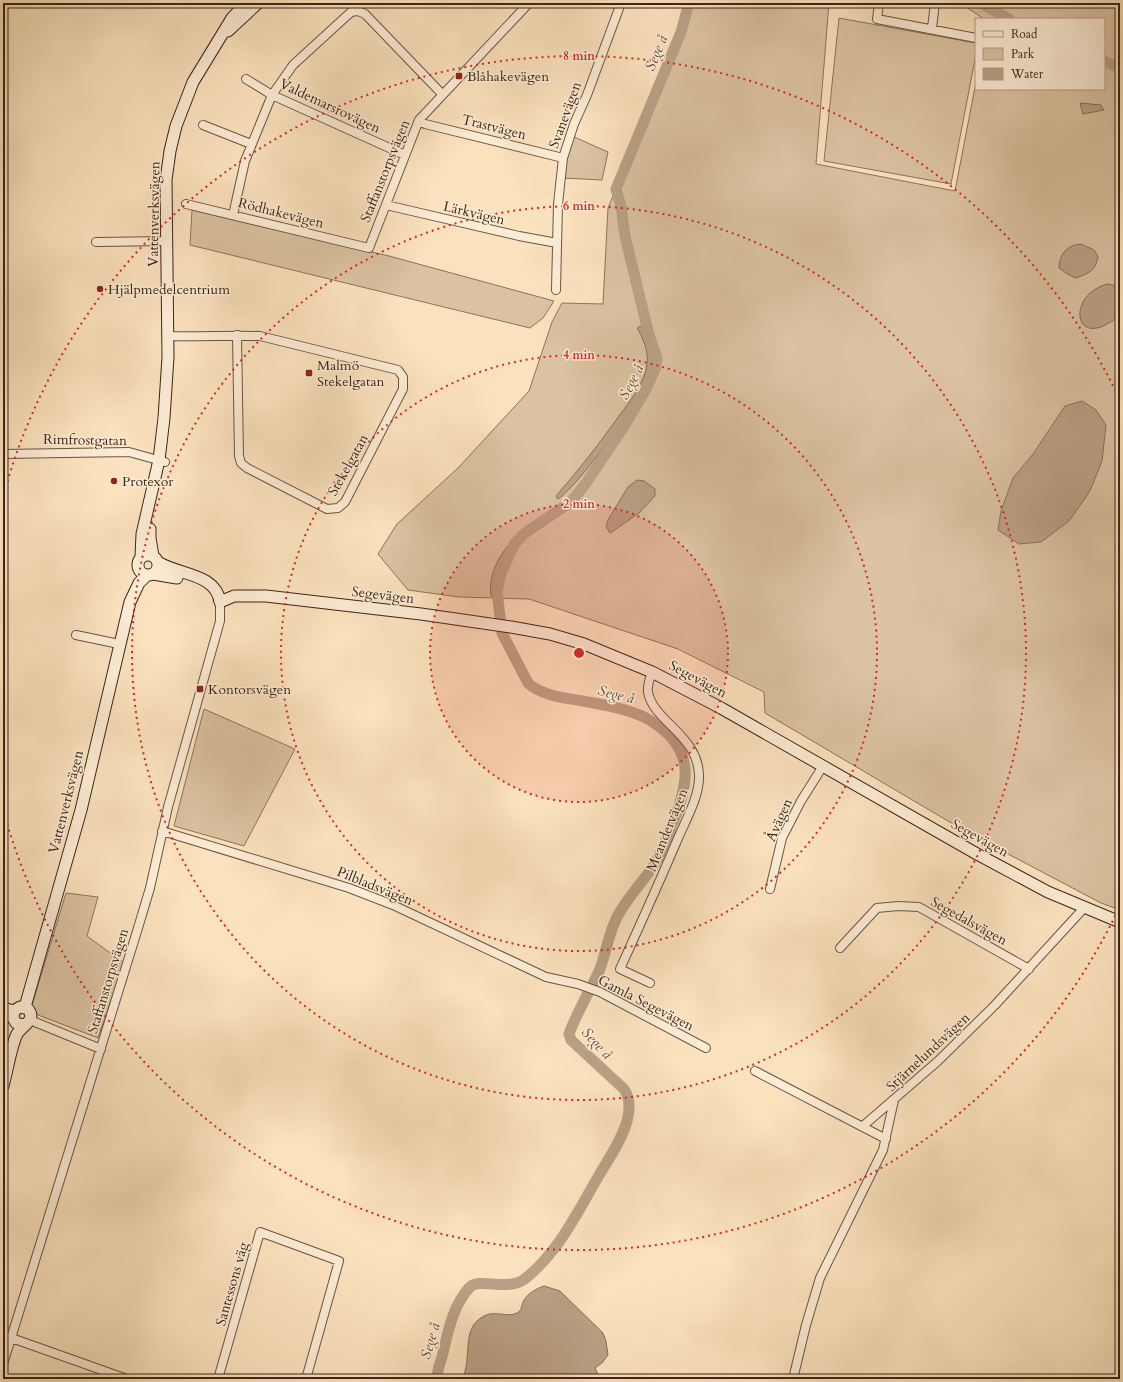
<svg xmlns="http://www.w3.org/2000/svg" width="1123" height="1382" font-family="Cardo,serif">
<rect width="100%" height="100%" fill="#fbe2be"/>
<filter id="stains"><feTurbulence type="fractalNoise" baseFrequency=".005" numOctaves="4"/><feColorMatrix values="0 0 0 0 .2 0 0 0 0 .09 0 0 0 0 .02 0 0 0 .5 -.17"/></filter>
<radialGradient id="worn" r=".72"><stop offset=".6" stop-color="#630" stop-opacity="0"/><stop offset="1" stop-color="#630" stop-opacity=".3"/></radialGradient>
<path fill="#dbc2a1" stroke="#8c735c" d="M 689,3 L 829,3 L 816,164 L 955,191 L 976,82 L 976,89 L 1104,89 L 1104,19 L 984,19 L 969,9 L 964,3 L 1120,3 L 1120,910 L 1101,903 L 970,834 L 765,713 L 764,692 L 678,649 L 529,599 L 459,597 L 408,590 L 378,554 L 397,524 L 458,468 L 529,391 L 552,322 L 562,303 L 603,304 L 608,208 L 670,59 L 681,32 Z
M 839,18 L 976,43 L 976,54 L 951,184 L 824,161 Z
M 572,136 L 608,152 L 602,180 L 563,178 Z
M 192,210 L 389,256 L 554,301 L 543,318 L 530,328 L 190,245 Z
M 204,709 L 295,749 L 244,846 L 174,826 Z
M 66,893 L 98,897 L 87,936 L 124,963 L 98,1038 L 38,1015 L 32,1005 Z"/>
<path fill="#baa185" stroke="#886f59" d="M 1080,103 L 1101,105 L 1104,110 L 1083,114 Z
M 1081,244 L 1094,250 L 1098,257 C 1096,270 1088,274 1076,278 L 1069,275 L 1059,268 C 1059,254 1067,245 1081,244 Z
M 1108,284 L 1113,285 L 1120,291 L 1120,315 C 1073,355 1065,294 1108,284 Z
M 643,325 C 646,335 653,347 654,357 C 656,381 580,485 558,499 L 556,496 C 578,471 599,444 619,416 C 630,401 644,384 647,365 C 649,353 643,337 637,328 Z
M 1082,401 L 1096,410 L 1106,425 L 1102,461 L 1090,491 L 1069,521 L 1041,542 L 1019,544 L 998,530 L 1001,511 L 1013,478 L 1033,454 L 1065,406 Z
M 637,480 L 644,481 L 655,489 L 655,496 L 639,513 L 610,533 L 606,526 L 608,520 L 628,487 Z
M 527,526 L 529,528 C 508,546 494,568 494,597 L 491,596 C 487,567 508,543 527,526 Z
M 544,1286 L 560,1291 L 603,1333 L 606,1341 L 608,1355 L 602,1363 L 595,1368 L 600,1379 L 462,1379 C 473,1359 460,1328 484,1316 C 494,1310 508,1318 517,1313 C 522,1310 521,1307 523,1302 C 527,1294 535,1289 544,1286 Z"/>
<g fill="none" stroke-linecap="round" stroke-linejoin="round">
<path stroke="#baa185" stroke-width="11" d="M 981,3 L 1009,19
M 1104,61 L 1120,68
M 437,1379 C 437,1369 441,1362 443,1353 C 448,1331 453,1306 469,1288 C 479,1276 508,1293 526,1278 C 559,1251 577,1213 598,1177 C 608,1160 622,1140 627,1121 C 630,1110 630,1098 624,1089 L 571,1040 L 569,1034 C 577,1012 590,991 600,969 C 606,952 609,933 617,917 C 627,898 642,883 654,865 C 661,854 666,840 671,827 C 689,784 697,749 651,721 C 636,711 606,705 588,702 C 569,698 543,697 528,683 L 502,633 L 497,592 L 501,573 L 515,543 L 525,533 L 571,502 L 586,483 L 625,425 L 646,389 L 656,367 L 657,358 L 649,335 L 625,236 L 621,206 L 616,189 L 681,32 L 689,3"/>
<defs>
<path id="street" d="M 879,3 L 877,19 L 976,38
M 932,28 L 935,3
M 246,79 L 272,95 L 405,155
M 419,120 L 425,124 L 563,158
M 203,125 L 251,144
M 186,204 L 369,248 L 419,120 L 529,3
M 386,205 L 519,236 L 557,243
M 233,215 L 245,161 L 272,95 L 293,65 L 351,12 L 358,11 L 365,14 L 442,94
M 96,242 L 167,241
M 556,290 L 558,204 L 563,158 L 574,124 L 587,95 L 621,3
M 167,336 C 198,337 229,335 260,336 L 398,370 L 403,377 L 403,389 L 345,502 L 338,508 L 327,509 L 247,468 L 241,463 L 239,456 L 237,335
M 3,454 L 129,452 L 165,462
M 76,635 L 119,644
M 162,831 L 349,888 L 393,905 L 546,977 L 578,984 L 600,992 L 706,1048
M 770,889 L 782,838 L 801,801 L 823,766
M 840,948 L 877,908 L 898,906 L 919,907 L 1029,969
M 650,983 L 620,969 C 640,925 660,881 679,836 C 687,818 698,798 699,779 C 701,736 653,722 648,692 C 647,685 650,678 652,672
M 30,1020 L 101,1049
M 755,1071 L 886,1139
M 863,1126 L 938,1061 L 995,1005 L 1084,908
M 3,1335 L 127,1379
M 3,1364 L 138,928 L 150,888 L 168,807 L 220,621 L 220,602
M 218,1379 L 260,1232 L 339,1261 L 306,1379
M 793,1379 L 806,1325 L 820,1278 L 883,1150 L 894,1100"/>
<path id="secondary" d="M 228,31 L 258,3
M 150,529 L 150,538 L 153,556
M138 565a10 10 0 1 1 20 0a10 10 0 1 1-20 0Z
M 141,556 L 142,534 L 159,460 L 164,418 L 168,357 L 166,180 L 170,151 L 176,126 L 193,82 L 232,18 L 246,3
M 158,562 C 178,575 216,573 220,602
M 153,574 L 177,578
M 220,602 L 234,596 L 266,596 L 421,614 L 511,627 L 550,634 L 584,644 L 652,672 L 721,708 L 977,854 L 1048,892 L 1120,922
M 25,1007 L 81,810 L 130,602 L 139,583 L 147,575
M 3,1008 L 14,1011
M 3,1086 C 7,1072 11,1046 17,1034 C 22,1026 37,1020 28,1009 L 20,1007 L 14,1011 L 13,1018 L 16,1023 L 25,1025"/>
</defs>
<use href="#street" stroke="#6c5440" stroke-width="10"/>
<use href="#secondary" stroke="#3d2416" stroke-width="13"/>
<use href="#street" stroke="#fcecd5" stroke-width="8"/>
<use href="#secondary" stroke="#fcecd5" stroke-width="11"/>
</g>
<circle cx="579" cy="653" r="149" fill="#d62828" fill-opacity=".12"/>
<g fill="none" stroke="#d62828" stroke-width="2" stroke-dasharray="2 4">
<circle cx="579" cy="653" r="149"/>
<circle cx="579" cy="653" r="298"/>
<circle cx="579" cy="653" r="447"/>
<path d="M1118 910A597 597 0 0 1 4 813M4 493A597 597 0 0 1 1118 396"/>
</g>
<g fill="#8f2418" stroke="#fcecd5" stroke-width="1.5">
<rect x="455" y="72" width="8" height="8" rx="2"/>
<circle cx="100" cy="289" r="4"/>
<rect x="305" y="369" width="8" height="8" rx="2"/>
<circle cx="114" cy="481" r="4"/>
<rect x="196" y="685" width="8" height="8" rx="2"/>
</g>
<g text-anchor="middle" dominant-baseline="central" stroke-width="3" stroke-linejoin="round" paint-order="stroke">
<g font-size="14" fill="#3d2416" stroke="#fcecd5" text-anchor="start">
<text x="467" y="76">Blåhakevägen</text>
<text x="108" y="289">Hjälpmedelcentrium</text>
<text x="317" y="365">Malmö<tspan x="317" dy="16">Stekelgatan</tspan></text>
<text x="122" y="481">Protexor</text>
<text x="208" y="689">Kontorsvägen</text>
</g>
<g font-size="14" fill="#3d2416" stroke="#fcecd5">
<text transform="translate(330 106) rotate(25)">Valdemarsrovägen</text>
<text transform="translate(565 115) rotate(-70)">Svanevägen</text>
<text transform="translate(494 127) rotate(14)">Trastvägen</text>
<text transform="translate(385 171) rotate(-68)">Staffanstorpsvägen</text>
<text transform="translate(281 213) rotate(14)">Rödhakevägen</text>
<text transform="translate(474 213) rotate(13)">Lärkvägen</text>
<text transform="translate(154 214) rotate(-89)">Vattenverksvägen</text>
<text transform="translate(85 440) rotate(1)">Rimfrostgatan</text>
<text transform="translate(348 465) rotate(-61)">Stekelgatan</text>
<text transform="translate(383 595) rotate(7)">Segevägen</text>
<text transform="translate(698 679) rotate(28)">Segevägen</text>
<text transform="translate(66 802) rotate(-76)">Vattenverksvägen</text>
<text transform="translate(779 820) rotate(-66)">Åvägen</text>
<text transform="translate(667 830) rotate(-68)">Meandervägen</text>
<text transform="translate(980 838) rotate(29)">Segevägen</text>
<text transform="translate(375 886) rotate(22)">Pilbladsvägen</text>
<text transform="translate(969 921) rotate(29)">Segedalsvägen</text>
<text transform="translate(108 981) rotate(-73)">Staffanstorpsvägen</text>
<text transform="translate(646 1003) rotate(27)">Gamla Segevägen</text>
<text transform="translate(928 1052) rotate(-43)">Stjärnelundsvägen</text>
<text transform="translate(232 1284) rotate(-74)">Santessons väg</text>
</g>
<g font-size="15" font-style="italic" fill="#624a37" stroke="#fcecd5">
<text transform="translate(656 53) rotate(-68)">Sege å</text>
<text transform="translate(631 382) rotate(-63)">Sege å</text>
<text transform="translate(616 694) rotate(14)">Sege å</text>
<text transform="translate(597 1043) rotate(47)">Sege å</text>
<text transform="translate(430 1341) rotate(-74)">Sege å</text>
</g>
</g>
<circle cx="579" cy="653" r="6" fill="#d62828" stroke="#fcecd5" stroke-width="2"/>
<g font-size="12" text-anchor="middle" font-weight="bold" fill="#d62828" stroke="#fcecd5" stroke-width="3" stroke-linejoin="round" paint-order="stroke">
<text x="579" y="60">8 min</text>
<text x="579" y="210">6 min</text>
<text x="579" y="359">4 min</text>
<text x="579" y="508">2 min</text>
</g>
<rect width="1123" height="1382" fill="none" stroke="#fbe2be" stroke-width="16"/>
<rect x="4" y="4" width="1115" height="1374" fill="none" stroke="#3d2416" stroke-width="2"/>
<rect x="8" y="8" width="1107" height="1366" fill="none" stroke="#3d2416"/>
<rect x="975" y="18" width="130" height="72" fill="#fcecd5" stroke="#b09c89"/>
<rect x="983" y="31" width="20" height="6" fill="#fcecd5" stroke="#b09c89"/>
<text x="1011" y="38" font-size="12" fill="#3d2416">Road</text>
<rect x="983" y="48" width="20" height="12" fill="#dbc2a1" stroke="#b09c89"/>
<text x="1011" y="58" font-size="12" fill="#3d2416">Park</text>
<rect x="983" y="68" width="20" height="12" fill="#baa185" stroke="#b09c89"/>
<text x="1011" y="78" font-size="12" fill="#3d2416">Water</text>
<rect width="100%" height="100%" filter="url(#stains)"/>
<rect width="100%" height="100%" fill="url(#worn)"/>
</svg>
